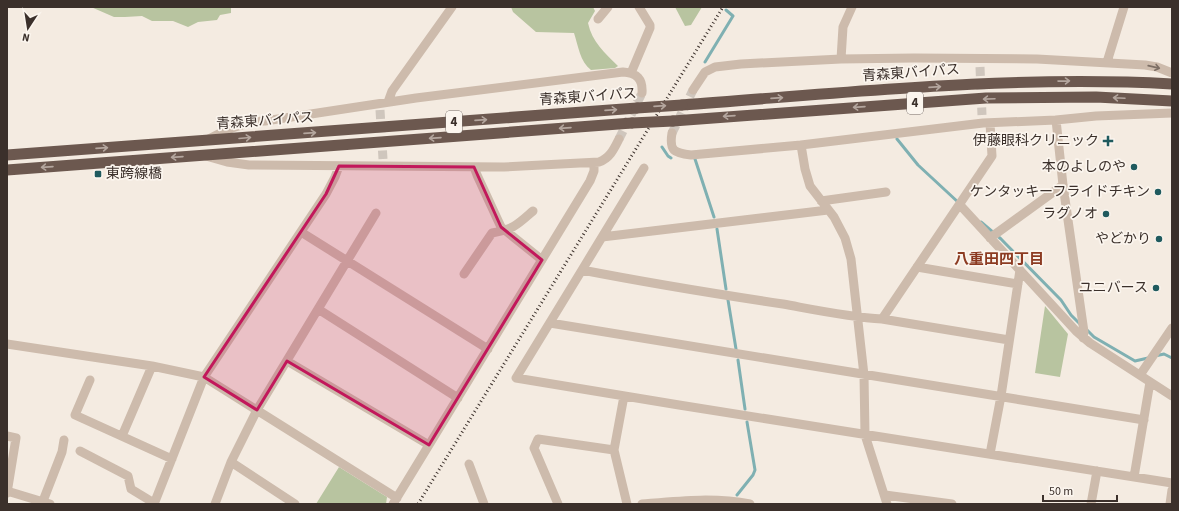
<svg xmlns="http://www.w3.org/2000/svg" width="1179" height="511" font-family="'Source Sans 3','Noto Sans JP',sans-serif">
<rect width="100%" height="100%" fill="#f4ebe1"/>
<path fill="#b8c4a0" d="M 91,7 L 231,7 L 231,13 L 220,15 L 217,20 L 198,22 L 188,27 L 173,21 L 152,21 L 142,16 L 125,17 L 114,17 Z
M 511,7 L 593,7 L 595,11 L 588,23 C 592,42 605,53 618,66 L 615,68 L 591,70 C 580,62 578,45 574,33 L 536,32 L 513,12 Z
M 675,7 L 702,7 L 691,25 L 685,26 Z
M 1045,306 L 1068,334 L 1060,377 L 1035,373 Z
M 339,467 L 387,497 L 386,504 L 316,504 Z"/>
<g fill="none" stroke-linecap="round" stroke-linejoin="round">
<path stroke="#7fb0b2" stroke-width="3" d="M 705,62 L 733,16 L 726,10
M 897,139 L 918,165 L 959,203
M 662,147 L 668,156 L 671,158
M 695,159 L 714,217
M 981,222 L 1001,239 L 1061,300 L 1071,315 L 1080,324
M 717,229 L 726,289
M 728,300 L 736,349
M 1086,329 L 1094,337 L 1135,361 L 1148,358
M 1155,356 L 1164,354 L 1172,358
M 738,360 L 745,409
M 737,495 L 753,475 L 755,470 L 747,422"/>
<path stroke="#cfc6bd" stroke-width="9" stroke-dasharray="9 4.5" stroke-linecap="butt" d="M 980,67 L 982,115
M 380,110 L 383,159
M 672,133 L 693,90
M 619,139 L 642,93"/>
<path stroke="#cdbbac" stroke-width="9" d="M 598,19 L 608,7
M 841,59 L 843,27 L 852,7
M 1107,62 L 1124,7
M 631,73 L 650,28 L 650,25 L 639,7
M 693,90 L 705,72 L 715,67 L 741,64 L 841,59 L 914,58 L 1037,59 L 1145,65 L 1157,67 L 1172,73
M 388,102 L 392,91 L 452,7
M 1056,120 L 1063,185 L 1084,332 L 1083,338
M 990,123 L 992,156 L 882,319 C 849,317 816,310 783,304 C 716,294 649,283 582,270 L 516,378 L 679,405 L 1172,483
M 672,133 C 669,151 674,153 691,155 L 801,145 L 983,123 L 1056,120 L 1096,116 L 1172,113
M 209,139 C 225,130 246,121 265,121 L 416,98 L 623,72 C 637,73 643,79 642,93
M 801,145 L 805,169 L 810,186 L 834,217 L 845,238 L 851,259 L 864,375 L 865,435 L 887,504
M 206,156 L 227,162 L 249,165 L 504,167 L 599,162 C 610,158 614,149 619,139
M 474,167 L 477,175 L 501,227 L 542,260
M 821,201 L 886,192
M 960,205 L 1076,331 L 1090,343 L 1172,396
M 301,232 L 488,349
M 602,237 L 828,210
M 990,238 L 1063,185
M 917,267 L 1018,284
M 582,270 L 644,168
M 464,274 L 492,233 C 514,229 517,225 533,211
M 318,309 L 458,398
M 882,319 L 1009,340
M 550,323 L 1144,420
M 7,344 L 152,366 L 204,377 L 397,498
M 287,361 L 429,445
M 1140,375 L 1172,328
M 90,380 L 75,415 L 172,459
M 624,396 L 614,450 L 627,504
M 7,436 L 16,438 L 7,493
M 122,436 L 152,366
M 80,451 L 128,476 L 131,489 L 154,503
M 990,454 L 1001,396 L 1020,270
M 231,462 L 295,504
M 469,464 L 484,504
M 1134,477 L 1150,382
M 7,491 L 50,504
M 885,495 L 952,504
M 43,501 L 62,452 L 64,440
M 154,504 L 204,377 L 326,194 L 335,177 L 339,166
M 215,504 L 231,462 L 257,410 L 376,213
M 393,504 L 590,181 L 594,171 L 594,163
M 558,504 L 534,448 L 538,439 L 614,450
M 642,504 C 678,501 714,497 750,504
M 1091,504 L 1097,471
M 1170,504 L 1172,490"/>
<path stroke="#6c584f" stroke-width="11" d="M 682,105 C 845,93 1009,75 1172,84
M 673,121 L 986,98 L 1096,97 L 1172,101
M 7,155 L 637,108
M 7,170 L 632,123"/>
<path stroke="#3b302b" stroke-width="3" stroke-dasharray="1 3" stroke-linecap="butt" d="M 418,504 L 723,7"/>
<path stroke="#6c584f" stroke-width="11" d="M 637,108 L 682,105
M 632,123 L 673,121"/>
</g>
<defs><path id="oneway-shaft" d="M-6 0H5M1.5-3L5.5 0L1.5 3" fill="none" stroke-width="1.6" stroke-linecap="round" stroke-linejoin="round"/></defs>
<use stroke="#7d6f65" href="#oneway-shaft" transform="translate(1154 67) rotate(13)"/>
<g stroke="#b4a69e">
<use href="#oneway-shaft" transform="translate(1064 81) rotate(-1)"/>
<use href="#oneway-shaft" transform="translate(935 87) rotate(-4)"/>
<use href="#oneway-shaft" transform="translate(777 98) rotate(-4)"/>
<use href="#oneway-shaft" transform="translate(1119 98) rotate(-177)"/>
<use href="#oneway-shaft" transform="translate(989 99) rotate(178)"/>
<use href="#oneway-shaft" transform="translate(660 106) rotate(-4)"/>
<use href="#oneway-shaft" transform="translate(859 107) rotate(176)"/>
<use href="#oneway-shaft" transform="translate(611 110) rotate(-4)"/>
<use href="#oneway-shaft" transform="translate(729 116) rotate(176)"/>
<use href="#oneway-shaft" transform="translate(481 120) rotate(-4)"/>
<use href="#oneway-shaft" transform="translate(565 128) rotate(176)"/>
<use href="#oneway-shaft" transform="translate(310 133) rotate(-4)"/>
<use href="#oneway-shaft" transform="translate(245 138) rotate(-5)"/>
<use href="#oneway-shaft" transform="translate(435 138) rotate(176)"/>
<use href="#oneway-shaft" transform="translate(102 148) rotate(-4)"/>
<use href="#oneway-shaft" transform="translate(177 157) rotate(176)"/>
<use href="#oneway-shaft" transform="translate(47 167) rotate(176)"/>
</g>
<path fill="#c2185b" fill-opacity="0.2" stroke="#c2185b" stroke-width="3" stroke-linejoin="round" d="M 339,166 L 474,167 L 501,227 L 542,260 L 429,445 L 287,361 L 257,410 L 204,377 L 326,194 Z"/>
<g fill="#1f5a5e" stroke="#fbf5ee" stroke-width="1.5">
<path d="M1106 135h4v4h4v4h-4v4h-4v-4h-4v-4h4z"/>
<circle cx="1134" cy="167" r="4"/>
<rect x="94" y="170" width="8" height="8" rx="2"/>
<circle cx="1158" cy="192" r="4"/>
<circle cx="1106" cy="214" r="4"/>
<circle cx="1159" cy="239" r="4"/>
<circle cx="1156" cy="288" r="4"/>
</g>
<g text-anchor="middle" dominant-baseline="central" stroke-width="3.5" stroke-linejoin="round" paint-order="stroke">
<g fill="#fbf5ee" stroke="#756b66" stroke-width="1">
<rect x="907" y="92" width="16" height="22" rx="3"/>
<rect x="446" y="111" width="16" height="22" rx="3"/>
</g>
<g font-size="13" font-weight="bold" fill="#3b302b">
<text x="915" y="103">4</text>
<text x="454" y="122">4</text>
</g>
<g font-size="14" fill="#3b302b" stroke="#fbf5ee">
<text transform="translate(911 73) rotate(-4)">青森東バイパス</text>
<text transform="translate(588 97) rotate(-4)">青森東バイパス</text>
<text transform="translate(265 121) rotate(-4)">青森東バイパス</text>
</g>
<g font-size="14" fill="#3b302b" stroke="#fbf5ee" text-anchor="end">
<text x="1099" y="141">伊藤眼科クリニック</text>
<text x="1126" y="167">本のよしのや</text>
<text x="106" y="174" text-anchor="start">東跨線橋</text>
<text x="1150" y="192">ケンタッキーフライドチキン</text>
<text x="1098" y="214">ラグノオ</text>
<text x="1151" y="239">やどかり</text>
<text x="1148" y="288">ユニバース</text>
</g>
<g font-size="15" font-weight="bold" fill="#8c3b22" stroke="#fbf5ee">
<text x="999" y="259">八重田四丁目</text>
</g>
</g>
<rect width="1179" height="511" fill="none" stroke="#3b302b" stroke-width="16"/>
<g transform="translate(28 28) rotate(192)" stroke="#fbf5ee" stroke-width="3" paint-order="stroke">
<path d="M0-3L7 15L0 10L-7 15Z" fill="#3b302b"/>
<text y="-6" font-size="11" font-weight="bold" text-anchor="middle" fill="#3b302b">N</text>
</g>
<path d="M1043 495v6h74v-6" fill="none" stroke="#3b302b" stroke-width="2"/>
<text x="1049" y="495" font-size="12" fill="#3b302b" stroke="#fbf5ee" stroke-width="3" paint-order="stroke">50 m</text>
</svg>
